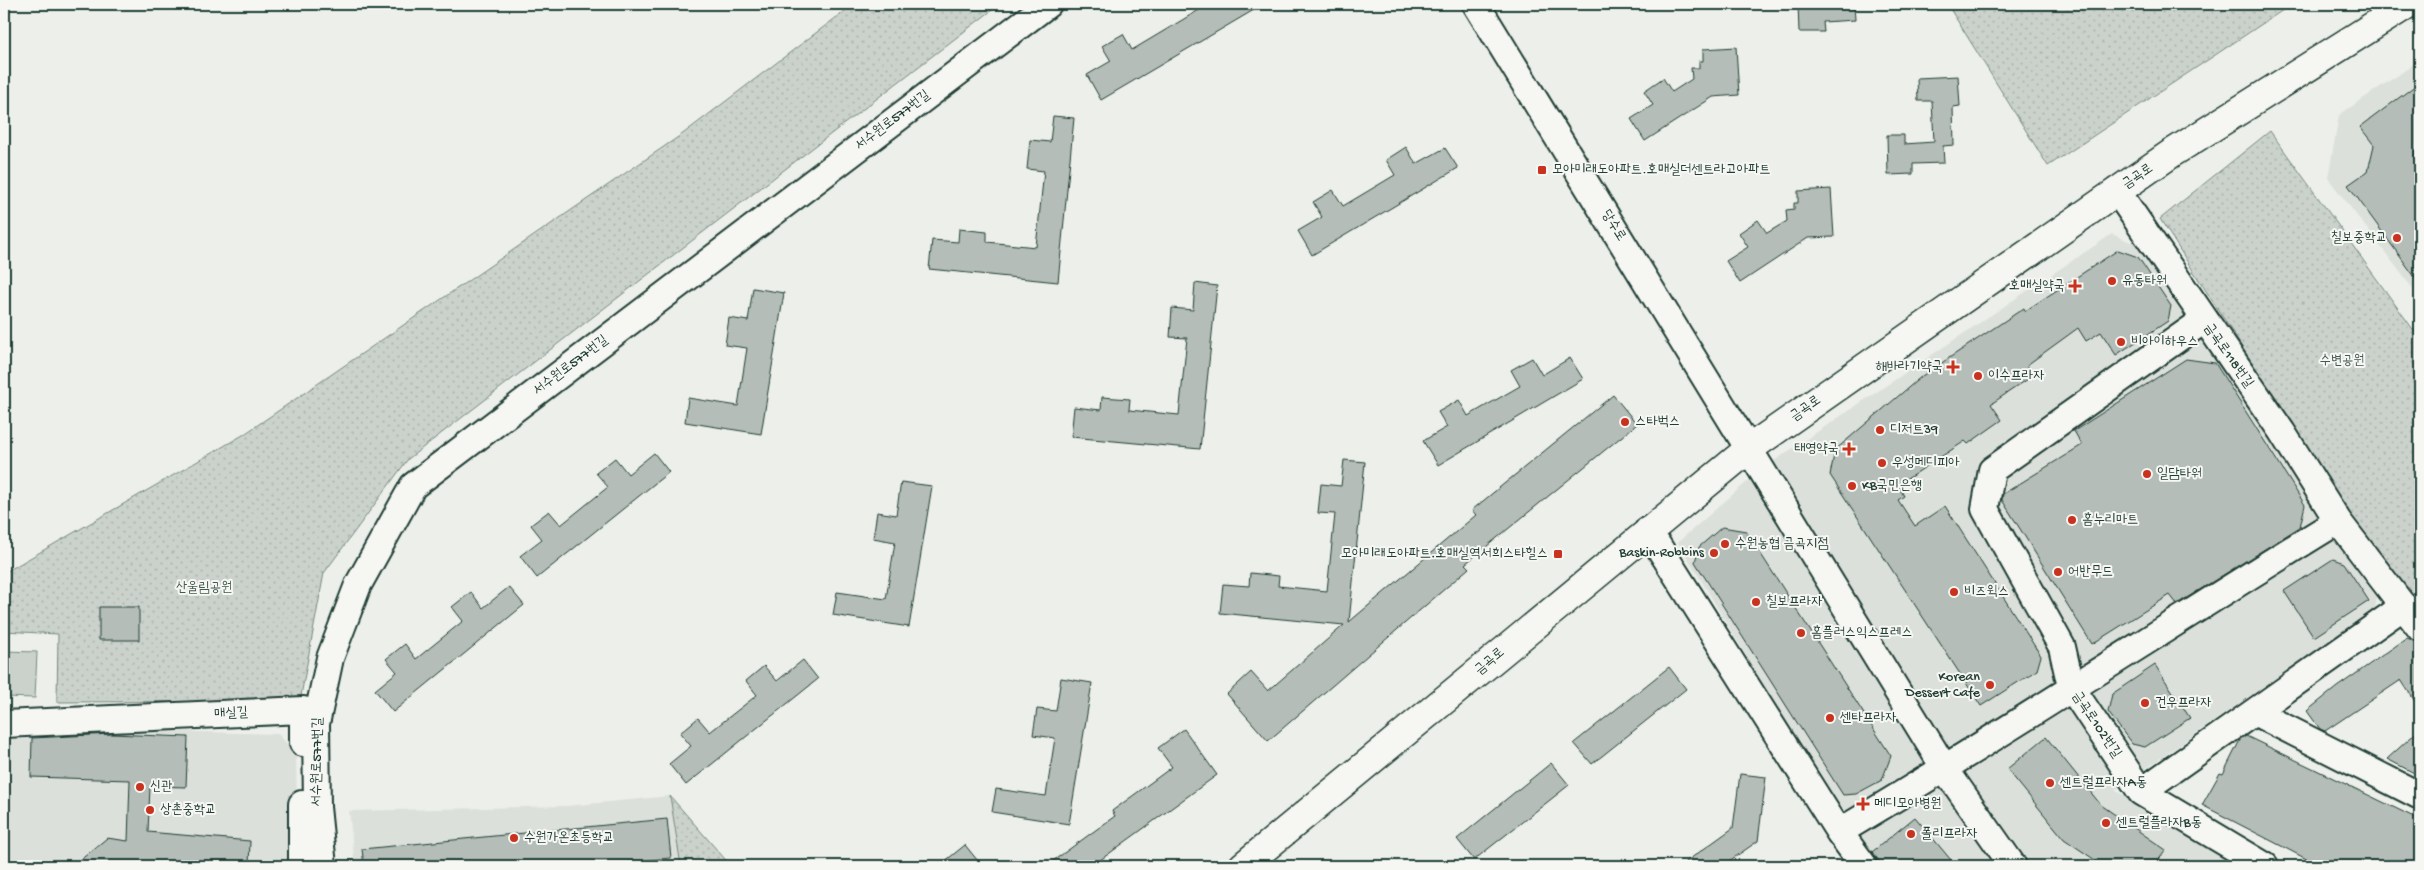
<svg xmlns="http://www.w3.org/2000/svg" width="2424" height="870" font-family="'Gochi Hand','Poor Story',sans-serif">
<defs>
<pattern id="park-dots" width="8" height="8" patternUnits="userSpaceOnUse" patternTransform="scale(1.25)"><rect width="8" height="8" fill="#cbd2cc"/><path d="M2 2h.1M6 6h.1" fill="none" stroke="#aeb5b0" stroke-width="1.8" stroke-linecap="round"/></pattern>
</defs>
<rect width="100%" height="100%" fill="#edefea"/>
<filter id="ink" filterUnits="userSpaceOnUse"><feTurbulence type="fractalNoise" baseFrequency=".02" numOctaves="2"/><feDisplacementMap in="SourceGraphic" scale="10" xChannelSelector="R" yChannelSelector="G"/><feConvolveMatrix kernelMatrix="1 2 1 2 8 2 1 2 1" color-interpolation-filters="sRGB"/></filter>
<g filter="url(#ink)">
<path fill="#dce0db" d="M 2420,60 L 2420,298 L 2328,178 L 2339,115 Z
M 2112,234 L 2140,246 L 2378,592 L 2375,609 L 2115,790 L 2248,866 L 1879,866 L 1848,826 L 1678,542 L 1762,469 Z
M 4,727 L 278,734 L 296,753 L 298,866 L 4,866 Z
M 670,796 L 681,866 L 355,866 L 349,811 L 567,806 Z"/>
<path fill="url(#park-dots)" stroke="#758880" d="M 854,4 L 1000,4 L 408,459 L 324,573 L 300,701 L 57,702 L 58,634 L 4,631 L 4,573 L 243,435 L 684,133 Z
M 1947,4 L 2292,4 L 2048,166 Z
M 2270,131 L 2420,339 L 2420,607 L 2347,511 L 2160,219 Z
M 670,796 L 731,866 L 681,866 Z"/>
<path fill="#cbd2cc" stroke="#758880" d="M 4,651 L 37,652 L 35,698 L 4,697 Z"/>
<path fill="#b4bdb8" stroke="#1f3d34" d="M 1209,4 L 1264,4 L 1101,100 L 1087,75 L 1111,61 L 1102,46 L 1123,34 L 1132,50 Z
M 1798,4 L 1854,4 L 1855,20 L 1823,22 L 1824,32 L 1799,32 Z
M 1736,47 L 1739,95 L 1713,97 L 1645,141 L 1631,119 L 1653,105 L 1644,91 L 1663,78 L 1672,92 L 1692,79 L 1691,68 L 1699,68 L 1699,61 L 1703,61 L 1703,49 Z
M 1958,76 L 1960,106 L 1953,107 L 1954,145 L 1943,146 L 1944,163 L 1913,164 L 1913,174 L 1888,175 L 1887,135 L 1904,135 L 1904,144 L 1934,142 L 1932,101 L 1918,101 L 1917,78 Z
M 2420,82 L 2420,147 L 2415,151 L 2415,183 L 2420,190 L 2420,284 L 2348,185 L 2368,171 L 2374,145 L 2360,127 Z
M 1053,116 L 1074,118 L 1058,282 L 929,269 L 932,240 L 958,242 L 959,229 L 987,232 L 987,242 L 1036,247 L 1044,171 L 1027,169 L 1030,140 L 1050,142 Z
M 1406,147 L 1416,164 L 1445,148 L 1458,168 L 1312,255 L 1298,231 L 1322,217 L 1313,202 L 1333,190 L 1343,206 L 1395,175 L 1386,160 Z
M 1831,189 L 1834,237 L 1808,238 L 1740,283 L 1726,261 L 1748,247 L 1739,233 L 1758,220 L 1767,233 L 1787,221 L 1786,210 L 1794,209 L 1794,203 L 1798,203 L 1798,191 Z
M 2118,250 L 2138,257 L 2171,306 L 2168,321 L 2116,355 L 2101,332 L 2086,341 L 2078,328 L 2027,365 L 2034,375 L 1991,404 L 2002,420 L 1968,444 L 1965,441 L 1898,485 L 1904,496 L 1898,500 L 1915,526 L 1945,506 L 2041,656 L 2037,670 L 1981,706 L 1830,475 L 1835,450 L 1922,376 L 2024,308 L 2025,311 Z
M 1195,283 L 1217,286 L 1200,449 L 1071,437 L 1074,407 L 1101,410 L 1102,397 L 1130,399 L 1129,410 L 1179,415 L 1187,338 L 1170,337 L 1172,308 L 1193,310 Z
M 753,288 L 784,293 L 761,434 L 685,422 L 688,398 L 738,406 L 747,348 L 725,345 L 729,318 L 748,321 Z
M 1532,358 L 1542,375 L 1570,358 L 1583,379 L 1438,465 L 1423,441 L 1447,427 L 1438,412 L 1459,400 L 1468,416 L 1520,386 L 1511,370 Z
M 2186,359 L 2215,363 L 2305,505 L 2300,527 L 2177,604 L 2170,595 L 2092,644 L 2002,500 L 2003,494 L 2082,445 L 2074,431 Z
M 1613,395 L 1637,424 L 1465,564 L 1469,568 L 1268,741 L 1227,694 L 1251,672 L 1268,691 L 1344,625 L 1220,613 L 1223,584 L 1249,586 L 1250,573 L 1279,576 L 1278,586 L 1327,591 L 1335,514 L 1318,513 L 1321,484 L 1341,486 L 1344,460 L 1365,462 L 1349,622 L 1476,515 L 1472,510 Z
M 654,453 L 669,472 L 537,578 L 520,556 L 542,539 L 531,525 L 549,511 L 561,525 L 608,487 L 596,473 L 615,458 L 628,474 Z
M 901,482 L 932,486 L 909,627 L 833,615 L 837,592 L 886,599 L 895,542 L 873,538 L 877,512 L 896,515 Z
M 1722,527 L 1746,531 L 1891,756 L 1882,780 L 1856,794 L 1843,795 L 1695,562 L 1699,547 Z
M 2333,559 L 2344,563 L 2369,601 L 2314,637 L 2284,591 Z
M 509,587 L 524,605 L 393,712 L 375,690 L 397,672 L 386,659 L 405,644 L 416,659 L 463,621 L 452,607 L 471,592 L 483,608 Z
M 99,607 L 139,607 L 139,640 L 99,640 Z
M 2407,638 L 2420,643 L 2420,709 L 2401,680 L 2325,731 L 2320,729 L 2307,711 L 2337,687 Z
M 803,660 L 818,679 L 686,785 L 669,764 L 691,746 L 680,733 L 698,718 L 710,732 L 757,695 L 746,681 L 764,666 L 777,681 Z
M 2155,665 L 2190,718 L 2145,747 L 2132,744 L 2108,712 L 2112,694 Z
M 1669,667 L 1686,689 L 1592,764 L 1574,743 Z
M 1061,678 L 1092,683 L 1069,824 L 992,812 L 996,789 L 1046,796 L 1055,738 L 1033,735 L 1037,709 L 1056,711 Z
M 1184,729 L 1217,775 L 1092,866 L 1078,862 L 1072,866 L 1046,866 L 1115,816 L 1112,811 L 1172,767 L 1158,748 Z
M 2420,729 L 2420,776 L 2387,759 Z
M 111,734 L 188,737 L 186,787 L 150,786 L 148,832 L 250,841 L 249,866 L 73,866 L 107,838 L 128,841 L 130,780 L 31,777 L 32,738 Z
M 2246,736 L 2420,820 L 2420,866 L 2320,866 L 2202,805 L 2220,773 L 2223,774 L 2240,740 Z
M 2046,737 L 2101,805 L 2166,850 L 2154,866 L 2104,866 L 2064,839 L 2007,769 Z
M 1551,763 L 1569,785 L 1474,860 L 1457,839 Z
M 1740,774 L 1766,777 L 1758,841 L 1722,866 L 1680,866 L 1733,828 Z
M 1915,817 L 1956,866 L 1884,866 L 1876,857 L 1872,852 Z
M 667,819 L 671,858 L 582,866 L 364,866 L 362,849 Z
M 965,845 L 982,866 L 939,866 Z"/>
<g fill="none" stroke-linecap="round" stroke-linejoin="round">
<defs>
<path id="minor" d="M 1476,4 L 1945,769 L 2013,866
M 2117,191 L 2282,432 L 2338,521 L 2420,628
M 2204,320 L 1992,470 L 1985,509 L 2062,647 L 2071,687 L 2141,792 L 2265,866
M 1648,530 L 1839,832 L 1864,866
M 2256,713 L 2420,796
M 4,724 L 303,710 L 303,743
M 2141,792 L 2404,606
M 1839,832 C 2008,732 2171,623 2338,521
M 302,866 L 302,804
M 323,866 L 317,807 L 316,724 L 330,658 L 358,585 L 413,486 L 1048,4"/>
<path id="major" d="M 1243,866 L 1750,448 L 2172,153 L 2408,4"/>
</defs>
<use href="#minor" stroke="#1f3d34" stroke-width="30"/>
<use href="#major" stroke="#1f3d34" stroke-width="31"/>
<use href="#minor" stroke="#f6f6f2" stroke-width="26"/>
<use href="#major" stroke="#f6f6f2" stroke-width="28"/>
</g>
</g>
<g fill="#c8321e" stroke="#f6f6f2" stroke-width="2">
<rect x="1537" y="165" width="10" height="10" rx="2.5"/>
<circle cx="2397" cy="238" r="5"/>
<circle cx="2112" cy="281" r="5"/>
<path d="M2072.5 278.5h5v5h5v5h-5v5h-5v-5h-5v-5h5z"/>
<circle cx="2121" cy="342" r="5"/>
<path d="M1950.5 359.5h5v5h5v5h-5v5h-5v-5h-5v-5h5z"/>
<circle cx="1978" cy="376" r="5"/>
<circle cx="1625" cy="422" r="5"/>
<circle cx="1880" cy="430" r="5"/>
<path d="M1846.5 441.5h5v5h5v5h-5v5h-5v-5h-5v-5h5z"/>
<circle cx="1882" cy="463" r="5"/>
<circle cx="2147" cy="474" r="5"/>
<circle cx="1852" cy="486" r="5"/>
<circle cx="2072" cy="520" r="5"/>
<circle cx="1725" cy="544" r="5"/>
<circle cx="1714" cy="553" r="5"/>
<rect x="1553" y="549" width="10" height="10" rx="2.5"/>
<circle cx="2058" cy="572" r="5"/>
<circle cx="1954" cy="592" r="5"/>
<circle cx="1756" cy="602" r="5"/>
<circle cx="1801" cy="633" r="5"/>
<circle cx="1990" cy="685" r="5"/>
<circle cx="2145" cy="703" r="5"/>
<circle cx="1830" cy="718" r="5"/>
<circle cx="2050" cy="783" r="5"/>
<circle cx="140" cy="787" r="5"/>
<path d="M1860.5 796.5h5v5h5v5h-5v5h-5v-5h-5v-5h5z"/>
<circle cx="150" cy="810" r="5"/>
<circle cx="2106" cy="823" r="5"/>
<circle cx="1911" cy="834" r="5"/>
<circle cx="514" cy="838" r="5"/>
</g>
<g text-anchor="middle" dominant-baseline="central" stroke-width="4" stroke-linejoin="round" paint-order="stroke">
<g font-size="14" fill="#1f3d34" stroke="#f6f6f2">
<text transform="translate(893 121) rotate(-37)">서수원로577번길</text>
<text transform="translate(2138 177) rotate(-34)">금곡로</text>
<text transform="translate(1613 226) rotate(58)">당수로</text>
<text transform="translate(2228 356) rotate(55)">금곡로118번길</text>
<text transform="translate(571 366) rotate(-37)">서수원로577번길</text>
<text transform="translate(1806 409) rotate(-35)">금곡로</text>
<text transform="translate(1490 662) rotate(-40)">금곡로</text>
<text transform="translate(231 714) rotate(-3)">매실길</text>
<text transform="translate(2096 725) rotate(56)">금곡로102번길</text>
<text transform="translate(318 762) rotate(-89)">서수원로577번길</text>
</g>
<g font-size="14" fill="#1f3d34" stroke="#f6f6f2" text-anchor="start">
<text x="1552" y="170">모아미래도아파트.호매실더센트라고아파트</text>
<text x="2387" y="238" text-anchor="end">칠보중학교</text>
<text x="2122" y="281">유동타워</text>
<text x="2065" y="286" text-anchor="end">호매실약국</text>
<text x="2131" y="342">비아이하우스</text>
<text x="1943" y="367" text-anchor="end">해바라기약국</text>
<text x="1988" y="376">이수프라자</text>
<text x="1635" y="422">스타벅스</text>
<text x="1890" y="430">디저트39</text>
<text x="1839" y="449" text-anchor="end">태영약국</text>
<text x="1892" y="463">우성메디피아</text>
<text x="2157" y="474">일담타워</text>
<text x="1862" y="486">KB국민은행</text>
<text x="2082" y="520">홈누리마트</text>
<text x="1735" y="544">수원농협 금곡지점</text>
<text x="1704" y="553" text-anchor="end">Baskin-Robbins</text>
<text x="1548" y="554" text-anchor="end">모아미래도아파트.호매실역서희스타힐스</text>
<text x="2068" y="572">어반무드</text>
<text x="1964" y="592">비즈윅스</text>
<text x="1766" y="602">칠보프라자</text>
<text x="1811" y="633">홈플러스익스프레스</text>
<text x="1980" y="677" text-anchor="end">Korean<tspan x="1980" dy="16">Dessert Cafe</tspan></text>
<text x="2155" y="703">건우프라자</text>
<text x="1840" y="718">센타프라자</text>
<text x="2060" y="783">센트럴프라자A동</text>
<text x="150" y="787">신관</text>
<text x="1874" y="804">메디모아병원</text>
<text x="160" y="810">상촌중학교</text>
<text x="2116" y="823">센트럴플라자B동</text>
<text x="1921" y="834">폴리프라자</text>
<text x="524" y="838">수원가온초등학교</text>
</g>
<g font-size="14" fill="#415b52" stroke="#f6f6f2">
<text x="2342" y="361">수변공원</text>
<text x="204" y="588">산울림공원</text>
</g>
</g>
<rect width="2424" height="870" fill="none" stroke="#f6f6f2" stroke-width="20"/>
<rect x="10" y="10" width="2404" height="850" fill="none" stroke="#1f3d34" stroke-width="2" filter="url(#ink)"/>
</svg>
